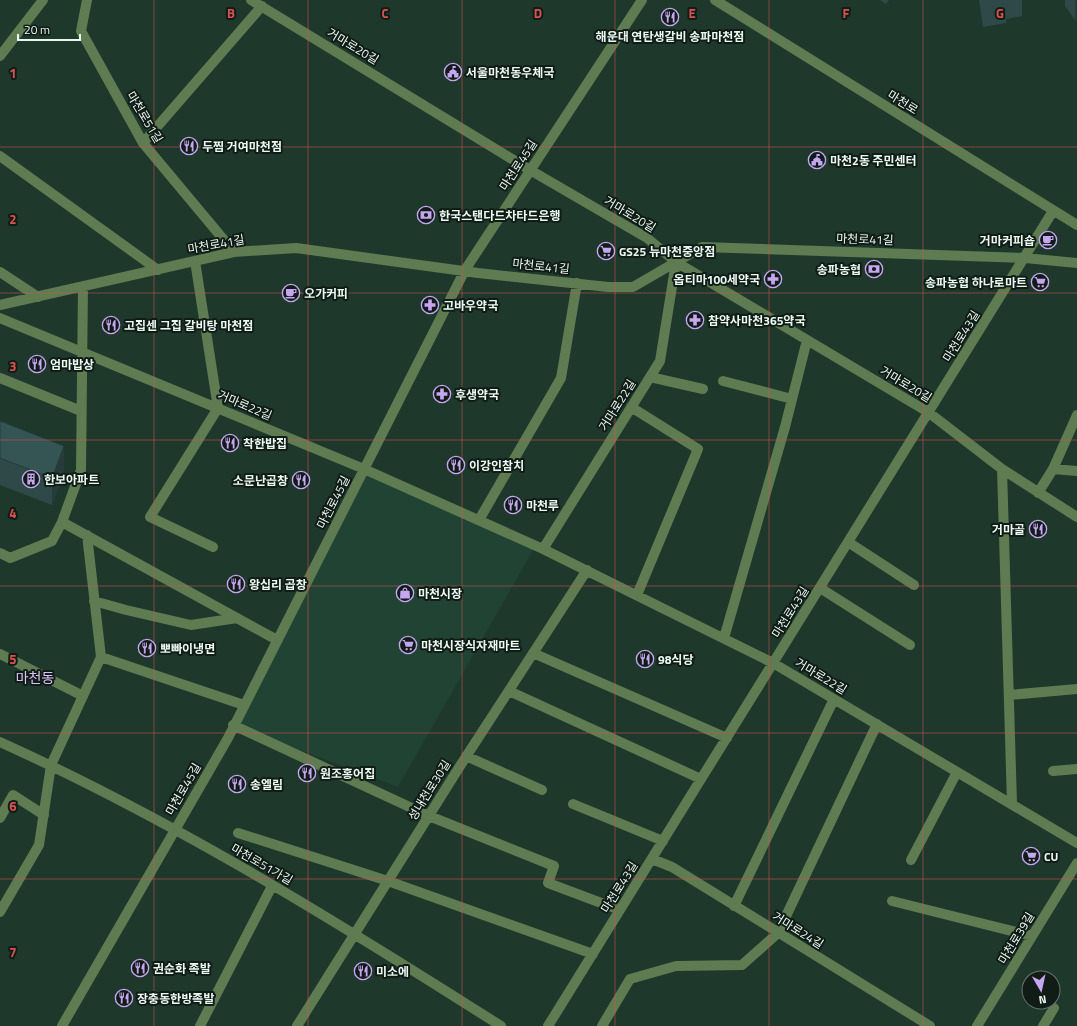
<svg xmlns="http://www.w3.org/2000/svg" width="1077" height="1026" font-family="'Titillium Web','Noto Sans KR',sans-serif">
<rect width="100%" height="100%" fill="#1e382c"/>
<path fill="#214334" d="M 364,469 L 536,545 L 398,787 L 233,725 Z"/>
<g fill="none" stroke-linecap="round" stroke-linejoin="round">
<path stroke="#5e7b51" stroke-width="10" d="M 87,0 L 81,31 L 143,143 L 234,252
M 251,0 L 530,170 L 647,238 L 676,262 L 928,412 L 1002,469 L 1077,517
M 715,0 L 1077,225
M 0,56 L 43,0
M 143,143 L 262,6
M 0,156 L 158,270
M 195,261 L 218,408 L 150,517 L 213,547
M 0,272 L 38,297
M 0,305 L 234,252 L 296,248 L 478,273 L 608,287 L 633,287 L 702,247 L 1025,258 L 1077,263
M 0,318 L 364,469 L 543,549 L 773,663 L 1077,843
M 650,377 L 703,389
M 0,378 L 81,411
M 723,381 L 792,399
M 631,407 L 698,449 L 637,595
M 1002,469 L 1012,804
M 1053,469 L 1077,471
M 1038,493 L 1053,469 L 1077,415
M 479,520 L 561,378 L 577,283
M 62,522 L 277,640
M 848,542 L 914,585
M 543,549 L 660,361 L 676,262
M 0,553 L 10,558 L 52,541 L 62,522 L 81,470 L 83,286
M 820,588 L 910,645
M 94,601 L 126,610 L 191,625 L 237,618
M 724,638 L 785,427 L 807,340
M 533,653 L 727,738
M 0,654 L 83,696
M 101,657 L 244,705
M 509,691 L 701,779
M 1009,695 L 1077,689
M 233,725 L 429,816 L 554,866 L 548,883 L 620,910
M 0,742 C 175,821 339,923 501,1026
M 466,756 L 542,790
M 1053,771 L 1077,769
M 573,804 L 663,841
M 0,818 L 13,795 L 44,815
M 238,833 L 388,881 L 593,954
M 652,859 L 672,867 L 930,1026
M 911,860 L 957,772
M 892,901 L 1032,936
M 734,906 L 834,699
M 0,912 L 39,845 L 51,765 L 101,657 L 87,535
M 62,1026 L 228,738 L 465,270 L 642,0
M 200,1026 L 272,886
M 297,1026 L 460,766 L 587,570
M 548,1026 L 1053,211
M 602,1026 L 630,979 L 676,966 L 742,965 L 778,933 L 877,724
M 977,1026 L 1077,863
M 1043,1026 L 1054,1008"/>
</g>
<path fill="#2e4948" d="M 880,0 L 889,0 L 886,4 Z
M 979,0 L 1022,0 L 1022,16 L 1006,19 L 1006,23 L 983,27 Z
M 1065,0 L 1077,0 L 1077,19 L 1075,20 L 1065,6 Z
M 0,421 L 64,473 L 52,505 L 0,485 Z"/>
<path fill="#253c3b" d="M 1075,0 L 1077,0 L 1077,18 L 1075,20 Z
M 64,446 L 64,473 L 52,505 L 52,478 Z"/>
<path fill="#355554" stroke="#253c3b" d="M 0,421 L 64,446 L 52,478 L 0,458 Z"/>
<path fill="none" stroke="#da5250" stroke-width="1" stroke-opacity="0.55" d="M 154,0 L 154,1026M 308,0 L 308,1026M 462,0 L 462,1026M 615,0 L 615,1026M 769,0 L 769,1026M 923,0 L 923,1026M 0,147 L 1077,147M 0,293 L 1077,293M 0,440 L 1077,440M 0,586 L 1077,586M 0,733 L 1077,733M 0,879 L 1077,879"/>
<defs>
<symbol id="restaurant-ring" viewBox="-11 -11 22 22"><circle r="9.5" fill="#111c17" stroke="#c5a6f0" stroke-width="1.5"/><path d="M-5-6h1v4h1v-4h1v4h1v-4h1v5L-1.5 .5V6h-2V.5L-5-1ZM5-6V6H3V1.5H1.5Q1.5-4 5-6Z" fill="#c5a6f0"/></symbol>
<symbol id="civic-ring" viewBox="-11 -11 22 22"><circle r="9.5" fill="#111c17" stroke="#c5a6f0" stroke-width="1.5"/><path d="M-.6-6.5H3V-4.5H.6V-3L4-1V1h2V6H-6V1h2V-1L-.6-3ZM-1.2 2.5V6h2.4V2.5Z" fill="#c5a6f0"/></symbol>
<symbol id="bank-ring" viewBox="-11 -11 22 22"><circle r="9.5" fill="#111c17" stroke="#c5a6f0" stroke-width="1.5"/><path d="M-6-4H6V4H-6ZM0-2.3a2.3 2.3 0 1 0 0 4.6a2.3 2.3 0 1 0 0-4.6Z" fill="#c5a6f0"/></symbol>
<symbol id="cafe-ring" viewBox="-11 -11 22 22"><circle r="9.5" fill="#111c17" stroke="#c5a6f0" stroke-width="1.5"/><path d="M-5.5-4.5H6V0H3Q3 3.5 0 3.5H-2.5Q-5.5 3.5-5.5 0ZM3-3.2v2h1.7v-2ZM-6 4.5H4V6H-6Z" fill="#c5a6f0"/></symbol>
<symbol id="supermarket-ring" viewBox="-11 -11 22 22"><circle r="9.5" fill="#111c17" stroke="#c5a6f0" stroke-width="1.5"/><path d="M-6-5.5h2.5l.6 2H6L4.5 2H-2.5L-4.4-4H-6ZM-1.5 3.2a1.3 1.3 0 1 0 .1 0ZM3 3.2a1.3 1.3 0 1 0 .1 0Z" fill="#c5a6f0"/></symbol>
<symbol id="pharmacy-ring" viewBox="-11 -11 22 22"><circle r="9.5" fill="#111c17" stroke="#c5a6f0" stroke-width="1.5"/><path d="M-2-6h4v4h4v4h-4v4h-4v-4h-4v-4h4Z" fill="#c5a6f0"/></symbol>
<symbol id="building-ring" viewBox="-11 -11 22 22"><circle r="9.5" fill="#111c17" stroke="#c5a6f0" stroke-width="1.5"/><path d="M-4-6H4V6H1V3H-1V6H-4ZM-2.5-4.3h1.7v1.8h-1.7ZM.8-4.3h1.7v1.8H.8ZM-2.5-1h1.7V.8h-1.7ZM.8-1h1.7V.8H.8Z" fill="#c5a6f0"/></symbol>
<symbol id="shop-ring" viewBox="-11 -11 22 22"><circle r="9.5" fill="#111c17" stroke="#c5a6f0" stroke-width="1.5"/><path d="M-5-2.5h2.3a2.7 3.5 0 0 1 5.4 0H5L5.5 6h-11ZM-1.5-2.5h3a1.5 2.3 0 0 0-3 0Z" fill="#c5a6f0"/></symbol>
</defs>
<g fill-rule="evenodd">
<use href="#restaurant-ring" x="660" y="7" width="20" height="20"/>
<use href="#civic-ring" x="443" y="62" width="20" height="20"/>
<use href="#restaurant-ring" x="179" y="136" width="20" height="20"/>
<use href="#civic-ring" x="807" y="150" width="20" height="20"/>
<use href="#bank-ring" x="416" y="205" width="20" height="20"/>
<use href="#cafe-ring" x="1038" y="230" width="20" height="20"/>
<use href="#supermarket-ring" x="596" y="241" width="20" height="20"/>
<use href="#bank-ring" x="864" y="259" width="20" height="20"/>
<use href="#pharmacy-ring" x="763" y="269" width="20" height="20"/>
<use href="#supermarket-ring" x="1030" y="272" width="20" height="20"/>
<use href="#cafe-ring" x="281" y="283" width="20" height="20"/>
<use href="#pharmacy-ring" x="420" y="295" width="20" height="20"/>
<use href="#pharmacy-ring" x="685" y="310" width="20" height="20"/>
<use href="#restaurant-ring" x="101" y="315" width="20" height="20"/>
<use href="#restaurant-ring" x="27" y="354" width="20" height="20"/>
<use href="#pharmacy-ring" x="432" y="384" width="20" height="20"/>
<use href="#restaurant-ring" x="220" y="433" width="20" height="20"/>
<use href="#restaurant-ring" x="446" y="455" width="20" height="20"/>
<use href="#building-ring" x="21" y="469" width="20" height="20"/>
<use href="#restaurant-ring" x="291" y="470" width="20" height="20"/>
<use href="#restaurant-ring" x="503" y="495" width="20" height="20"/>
<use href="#restaurant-ring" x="1028" y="519" width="20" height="20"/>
<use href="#restaurant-ring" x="226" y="574" width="20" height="20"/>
<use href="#shop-ring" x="395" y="583" width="20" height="20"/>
<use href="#supermarket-ring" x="398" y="635" width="20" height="20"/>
<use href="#restaurant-ring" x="137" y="638" width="20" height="20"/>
<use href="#restaurant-ring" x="635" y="649" width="20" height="20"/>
<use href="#restaurant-ring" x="297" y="763" width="20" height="20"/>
<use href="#restaurant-ring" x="227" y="774" width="20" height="20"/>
<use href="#supermarket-ring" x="1021" y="846" width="20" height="20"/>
<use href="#restaurant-ring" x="130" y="958" width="20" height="20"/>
<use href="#restaurant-ring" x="353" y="961" width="20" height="20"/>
<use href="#restaurant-ring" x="114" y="988" width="20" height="20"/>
</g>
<g text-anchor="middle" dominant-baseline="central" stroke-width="4" stroke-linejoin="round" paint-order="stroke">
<g font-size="12" font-weight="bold" fill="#e9f9f1" stroke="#111c17" text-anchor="start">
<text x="670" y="36" text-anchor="middle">해운대 연탄생갈비 송파마천점</text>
<text x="466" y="72">서울마천동우체국</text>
<text x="202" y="146">두찜 거여마천점</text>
<text x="830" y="160">마천2동 주민센터</text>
<text x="439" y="215">한국스탠다드차타드은행</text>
<text x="1035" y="240" text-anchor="end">거마커피숍</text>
<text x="619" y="251">GS25 뉴마천중앙점</text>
<text x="861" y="269" text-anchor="end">송파농협</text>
<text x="760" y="279" text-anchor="end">옵티마100세약국</text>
<text x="1027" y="282" text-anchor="end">송파농협 하나로마트</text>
<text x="304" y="293">오가커피</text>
<text x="443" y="305">고바우약국</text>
<text x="708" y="320">참약사마천365약국</text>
<text x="124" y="325">고집센 그집 갈비탕 마천점</text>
<text x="50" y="364">엄마밥상</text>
<text x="455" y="394">후생약국</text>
<text x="243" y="443">착한밥집</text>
<text x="469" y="465">이강인참치</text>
<text x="44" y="479">한보아파트</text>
<text x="288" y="480" text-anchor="end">소문난곱창</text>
<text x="526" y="505">마천루</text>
<text x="1025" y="529" text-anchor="end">거마골</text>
<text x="249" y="584">왕십리 곱창</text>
<text x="418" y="593">마천시장</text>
<text x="421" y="645">마천시장식자재마트</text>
<text x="160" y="648">뽀빠이냉면</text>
<text x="658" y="659">98식당</text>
<text x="320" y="773">원조홍어집</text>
<text x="250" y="784">송엘림</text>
<text x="1044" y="856">CU</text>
<text x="153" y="968">권순화 족발</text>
<text x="376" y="971">미소에</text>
<text x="137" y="998">장충동한방족발</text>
</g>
<g font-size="12" fill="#e9f9f1" stroke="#111c17">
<text transform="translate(353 46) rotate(31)">거마로20길</text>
<text transform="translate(903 102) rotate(32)">마천로</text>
<text transform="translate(145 117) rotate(59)">마천로51길</text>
<text transform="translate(518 165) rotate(-57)">마천로45길</text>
<text transform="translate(630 214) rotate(31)">거마로20길</text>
<text transform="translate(865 239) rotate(2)">마천로41길</text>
<text transform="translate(216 244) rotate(-10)">마천로41길</text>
<text transform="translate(541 266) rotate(6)">마천로41길</text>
<text transform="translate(961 336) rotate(-58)">마천로43길</text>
<text transform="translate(906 384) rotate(31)">거마로20길</text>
<text transform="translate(245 405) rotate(23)">거마로22길</text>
<text transform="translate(617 405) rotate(-58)">거마로22길</text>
<text transform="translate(333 502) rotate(-63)">마천로45길</text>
<text transform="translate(790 612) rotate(-58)">마천로43길</text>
<text transform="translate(821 676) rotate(31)">거마로22길</text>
<text transform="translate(183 789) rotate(-60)">마천로45길</text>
<text transform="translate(429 790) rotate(-58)">성내천로30길</text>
<text transform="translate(262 864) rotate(30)">마천로51가길</text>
<text transform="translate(619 887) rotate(-58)">마천로43길</text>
<text transform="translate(798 930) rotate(32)">거마로24길</text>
<text transform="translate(1016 938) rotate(-59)">마천로39길</text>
</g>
<g font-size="14" fill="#dac3fb" stroke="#111c17">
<text x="35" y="677">마천동</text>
</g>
</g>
<g font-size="13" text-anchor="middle" font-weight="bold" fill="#da5250" stroke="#111c17" stroke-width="4" stroke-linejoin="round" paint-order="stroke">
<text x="231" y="18">B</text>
<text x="385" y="18">C</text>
<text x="538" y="18">D</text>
<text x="692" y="18">E</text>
<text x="846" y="18">F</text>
<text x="1000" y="18">G</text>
<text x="13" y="78">1</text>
<text x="13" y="224">2</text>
<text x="13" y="371">3</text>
<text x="13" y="518">4</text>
<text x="13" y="664">5</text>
<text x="13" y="811">6</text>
<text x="13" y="957">7</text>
</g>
<g transform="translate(1041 990) rotate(171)"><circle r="19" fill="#111c17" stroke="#67746e"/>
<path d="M0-3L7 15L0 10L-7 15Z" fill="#c5a6f0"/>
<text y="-6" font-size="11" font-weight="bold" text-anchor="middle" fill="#e9f9f1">N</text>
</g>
<path d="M18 34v6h62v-6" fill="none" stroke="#e9f9f1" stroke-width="2"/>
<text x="24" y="34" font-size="12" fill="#e9f9f1" stroke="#111c17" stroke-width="3" paint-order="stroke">20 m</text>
</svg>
